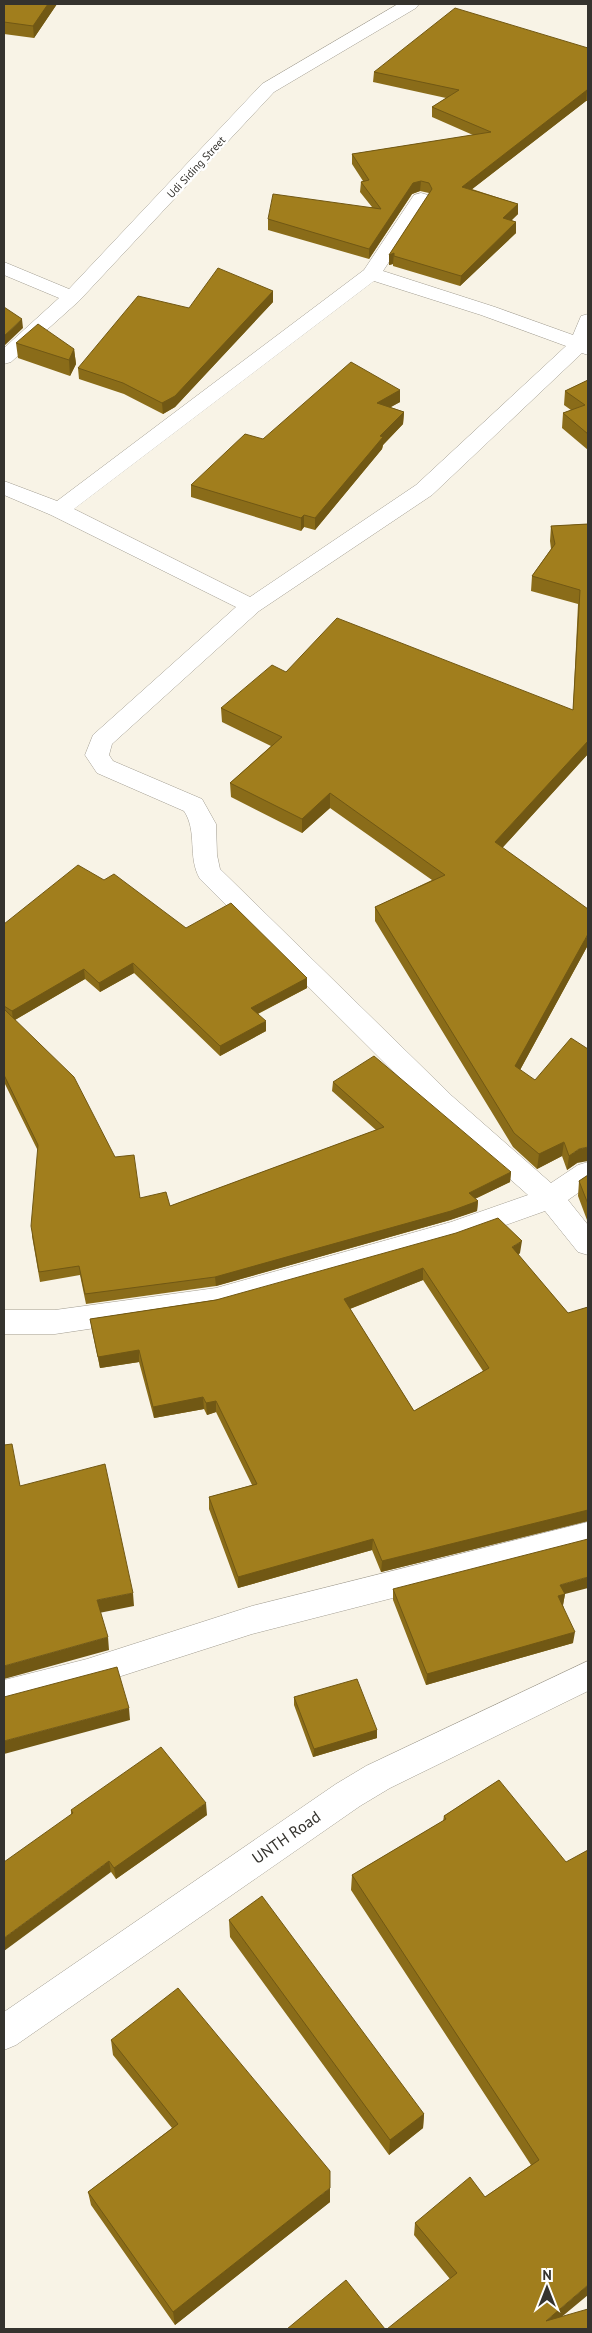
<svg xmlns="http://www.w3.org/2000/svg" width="592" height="2333" font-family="'PT Sans',sans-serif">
<rect width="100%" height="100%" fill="#f8f3e6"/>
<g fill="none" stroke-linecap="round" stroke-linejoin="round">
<defs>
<path id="street" d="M 398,4 L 419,4 L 416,8 L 274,92 L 79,301 L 11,362 L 4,364 L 4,348 L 59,298 L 4,275 L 4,262 L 69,289 L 262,84 Z
M 421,193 L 428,195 L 430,199 L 383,271 L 495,307 L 573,335 L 581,316 L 588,314 L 588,355 L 582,353 L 432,495 L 259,611 L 112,744 L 109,755 L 113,761 L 202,799 L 216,824 L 217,855 L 220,869 L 452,1096 L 551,1183 L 578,1165 L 588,1162 L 588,1186 L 568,1200 L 588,1225 L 588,1255 L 578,1252 L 545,1211 L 455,1243 L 216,1310 L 55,1334 L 4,1334 L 4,1310 L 55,1310 L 216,1288 L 451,1222 L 528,1195 L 432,1110 L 200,879 C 187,857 198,832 184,811 L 97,773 L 85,755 L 93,735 L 236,607 L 51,515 L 4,495 L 4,481 L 57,501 L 364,270 L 414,195 ZM 374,281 L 481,315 L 566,346 L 416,485 L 250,597 L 74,509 Z
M 588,1522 L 588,1548 L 252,1634 L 87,1687 L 4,1708 L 4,1680 L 87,1659 L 252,1606 Z
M 588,1661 L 588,1691 L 390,1788 L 360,1806 L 16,2045 L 4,2050 L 4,2012 L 336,1784 L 366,1766 Z"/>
</defs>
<use href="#street" stroke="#a29d91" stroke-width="1"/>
<use href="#street" fill="#fff" fill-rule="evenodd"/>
</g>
<path fill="#8a6c19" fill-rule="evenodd" d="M 4,4 L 57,4 L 34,38 L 4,34 Z
M 588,48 L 588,101 L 586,101 L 472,189 L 518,204 L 518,214 L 511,220 L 516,222 L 516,233 L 460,286 L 393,266 L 393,264 L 389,265 L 389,255 L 429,194 L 429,193 L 420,191 L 412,194 L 369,259 L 268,230 L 268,219 L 372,207 L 360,192 L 361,182 L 363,181 L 352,164 L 352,154 L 473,135 L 432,117 L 432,107 L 446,98 L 373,82 L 374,72 Z
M 273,302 L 175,407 L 163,414 L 124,394 L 79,379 L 78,368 L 189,308 Z
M 16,343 L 74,349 L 76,364 L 70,376 L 18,358 Z
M 588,380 L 588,450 L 562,428 L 563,413 L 571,410 L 564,405 L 565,391 Z
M 400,390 L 400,402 L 390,407 L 404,412 L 403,424 L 383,445 L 382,449 L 315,530 L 304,527 L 301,531 L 191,497 L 191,485 L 263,439 Z
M 588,524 L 588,754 L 502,848 L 588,945 L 520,1070 L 577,1163 L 567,1170 L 562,1156 L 537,1169 L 513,1147 L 375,921 L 375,907 L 432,880 L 330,808 L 302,833 L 231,797 L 230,783 L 271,746 L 222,722 L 221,708 L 286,672 L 573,710 L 578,604 L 531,591 L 532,576 L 551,549 L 550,541 L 551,526 Z
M 4,924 L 186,928 L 307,978 L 307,988 L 258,1014 L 266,1031 L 220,1056 L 134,973 L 100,992 L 85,979 L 15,1020 L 115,1157 L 140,1198 L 170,1206 L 376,1130 L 332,1091 L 333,1082 L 511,1172 L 510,1182 L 475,1199 L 478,1201 L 477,1211 L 450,1220 L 216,1286 L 86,1304 L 80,1275 L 40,1282 L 32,1236 L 38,1151 L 4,1082 Z
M 588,1175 L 588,1220 L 587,1220 L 578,1196 L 579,1181 Z
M 520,1253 L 518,1255 L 568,1313 L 588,1307 L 588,1521 L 381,1572 L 372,1550 L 238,1588 L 209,1509 L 209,1497 L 252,1485 L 216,1412 L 207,1415 L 204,1409 L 154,1418 L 139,1362 L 100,1368 L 92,1330 L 90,1319 ZM 423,1280 L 483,1371 L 414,1411 L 350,1309 Z
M 393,1589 L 565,1594 L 563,1605 L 573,1643 L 426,1685 L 393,1600 Z
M 294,1697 L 377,1730 L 377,1738 L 313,1757 L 294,1705 Z
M 499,1780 L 562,2317 L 588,2329 L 450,2279 L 414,2235 L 415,2223 L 485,2197 L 531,2165 L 351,1890 L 352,1875 L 443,1821 L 444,1816 Z
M 71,1810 L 207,1815 L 116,1879 L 71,1815 Z
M 229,1920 L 424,2114 L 423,2128 L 389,2155 L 230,1937 Z
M 111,2040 L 330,2202 L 175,2325 L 91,2205 L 88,2192 L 172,2128 L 113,2055 Z"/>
<path fill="#715814" d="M 48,4 L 57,4 L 34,38 L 33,26 Z
M 587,90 L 586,101 L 462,197 L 462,187 Z
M 421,181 L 420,191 L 412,194 L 369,259 L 369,249 L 413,183 Z
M 518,204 L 518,214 L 503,229 L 503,218 Z
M 516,222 L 516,233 L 460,286 L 461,276 Z
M 394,253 L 393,264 L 389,265 L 389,255 Z
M 273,291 L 273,302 L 175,407 L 163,414 L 162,403 Z
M 22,319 L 23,328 L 4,346 L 4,336 Z
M 74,349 L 76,364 L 70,376 L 69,360 Z
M 400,390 L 400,402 L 377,415 L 377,403 Z
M 404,412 L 403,424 L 383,445 L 382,449 L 315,530 L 315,518 L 380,436 Z
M 304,515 L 304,527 L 301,531 L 301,518 Z
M 588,741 L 588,754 L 494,857 L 495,842 Z
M 330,793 L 330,808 L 302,833 L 302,819 Z
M 588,934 L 588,945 L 514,1081 L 515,1066 Z
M 133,963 L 134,973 L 100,992 L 99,983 Z
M 84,969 L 85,979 L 13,1021 L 12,1011 Z
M 307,978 L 307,988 L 251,1017 L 251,1008 Z
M 266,1021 L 266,1031 L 220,1056 L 220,1046 Z
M 564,1142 L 562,1156 L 537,1169 L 539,1154 Z
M 588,1147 L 588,1161 L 577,1163 L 567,1170 L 569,1156 L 579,1149 Z
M 511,1172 L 510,1182 L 468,1202 L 469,1193 Z
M 478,1201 L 477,1211 L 450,1220 L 216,1286 L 215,1277 Z
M 522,1241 L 520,1253 L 511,1259 L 512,1247 Z
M 423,1268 L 423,1280 L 344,1311 L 344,1299 Z
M 139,1350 L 139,1362 L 100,1368 L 98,1357 Z
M 203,1397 L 204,1409 L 154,1418 L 153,1407 Z
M 216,1401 L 216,1412 L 207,1415 L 206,1403 Z
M 588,1510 L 588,1521 L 381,1572 L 382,1561 Z
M 373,1539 L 372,1550 L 238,1588 L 238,1577 Z
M 588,1577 L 588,1588 L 565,1594 L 563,1605 L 557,1607 L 560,1585 Z
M 133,1593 L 134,1606 L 99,1613 L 97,1600 Z
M 575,1632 L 573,1643 L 426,1685 L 427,1674 Z
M 108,1637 L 109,1650 L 4,1679 L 4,1666 Z
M 129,1708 L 130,1720 L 4,1754 L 4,1741 Z
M 377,1730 L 377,1738 L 313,1757 L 314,1749 Z
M 206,1803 L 207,1815 L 116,1879 L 114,1868 Z
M 109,1861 L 111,1872 L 4,1951 L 4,1938 Z
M 424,2114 L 423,2128 L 389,2155 L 390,2140 Z
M 330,2188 L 330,2202 L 175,2325 L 173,2312 Z
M 588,2285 L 588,2295 L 547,2329 L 546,2321 Z"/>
<path fill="#a17e1d" stroke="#715814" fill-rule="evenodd" d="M 4,4 L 48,4 L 33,26 L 4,22 Z
M 455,8 L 588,48 L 588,91 L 587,90 L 462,187 L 518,204 L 503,218 L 516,222 L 461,276 L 394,256 L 394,253 L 389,255 L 432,189 L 429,183 L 421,181 L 413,183 L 369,249 L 268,219 L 273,194 L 381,209 L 361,182 L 369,180 L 352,154 L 491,132 L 432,107 L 459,90 L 374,72 Z
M 218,268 L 273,291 L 175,396 L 162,403 L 123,383 L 78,368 L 138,296 L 189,308 Z
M 4,307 L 22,319 L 4,336 Z
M 38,324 L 74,349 L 69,360 L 16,343 Z
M 351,362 L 400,390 L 377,403 L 404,412 L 380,436 L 383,437 L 315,518 L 304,515 L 301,518 L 191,485 L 245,434 L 263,439 Z
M 588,380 L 588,434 L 563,413 L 585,405 L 565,391 Z
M 588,524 L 588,741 L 495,842 L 588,909 L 588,934 L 515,1066 L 535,1080 L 571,1038 L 588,1049 L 588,1147 L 579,1149 L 569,1156 L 564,1142 L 539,1154 L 514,1133 L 375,907 L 445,875 L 330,793 L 302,819 L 230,783 L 282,737 L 221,708 L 272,665 L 286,672 L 337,618 L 573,710 L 580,590 L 532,576 L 555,544 L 551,526 Z
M 78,865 L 104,880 L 114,874 L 186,928 L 231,903 L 307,978 L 251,1008 L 266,1021 L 220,1046 L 133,963 L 99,983 L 84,969 L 12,1011 L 4,1006 L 4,924 Z
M 4,1009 L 74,1077 L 115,1157 L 134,1155 L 140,1198 L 166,1192 L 170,1206 L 384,1127 L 333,1082 L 374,1056 L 511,1172 L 469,1193 L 478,1201 L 451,1211 L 215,1277 L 85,1294 L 79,1266 L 39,1272 L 31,1226 L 38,1145 L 4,1075 Z
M 588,1175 L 588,1204 L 579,1181 Z
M 498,1218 L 522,1241 L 512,1247 L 568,1313 L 588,1307 L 588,1510 L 382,1561 L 373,1539 L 238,1577 L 209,1497 L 257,1484 L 216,1401 L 206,1403 L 203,1397 L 153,1407 L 139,1350 L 98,1357 L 90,1319 L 216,1300 L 456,1233 ZM 423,1268 L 489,1368 L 414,1411 L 344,1299 Z
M 12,1444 L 20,1486 L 105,1464 L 133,1593 L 97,1600 L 108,1637 L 4,1666 L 4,1445 Z
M 588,1539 L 588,1577 L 560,1585 L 565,1594 L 558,1596 L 575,1632 L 427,1674 L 393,1589 Z
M 117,1667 L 129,1708 L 4,1741 L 4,1697 Z
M 357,1679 L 377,1730 L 314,1749 L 294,1697 Z
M 161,1747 L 206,1803 L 114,1868 L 109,1861 L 4,1938 L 4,1862 L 73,1813 L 71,1810 Z
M 499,1780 L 566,1862 L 588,1850 L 588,2285 L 546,2321 L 588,2309 L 588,2329 L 387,2329 L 457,2273 L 415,2223 L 470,2177 L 485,2197 L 539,2160 L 352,1875 L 446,1819 L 444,1816 Z
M 262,1896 L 424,2114 L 390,2140 L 229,1920 Z
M 178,1988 L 330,2171 L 330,2188 L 173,2312 L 88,2192 L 178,2124 L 111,2040 Z
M 346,2280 L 385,2329 L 287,2329 Z"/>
<g text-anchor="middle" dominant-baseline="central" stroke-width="5" stroke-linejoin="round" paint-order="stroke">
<g font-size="11" fill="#35332e" stroke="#fff">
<text transform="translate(196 167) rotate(-47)">Udi Siding Street</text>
</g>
<g font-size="16" fill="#35332e" stroke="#fff">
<text transform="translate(286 1837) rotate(-35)">UNTH Road</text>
</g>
</g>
<rect width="592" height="2333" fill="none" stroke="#35332e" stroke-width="10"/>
<g transform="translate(547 2288)" stroke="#ffffff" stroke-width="4" paint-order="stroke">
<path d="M0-4L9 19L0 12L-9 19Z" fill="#35332e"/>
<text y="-8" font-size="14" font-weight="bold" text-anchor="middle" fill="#35332e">N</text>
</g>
</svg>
